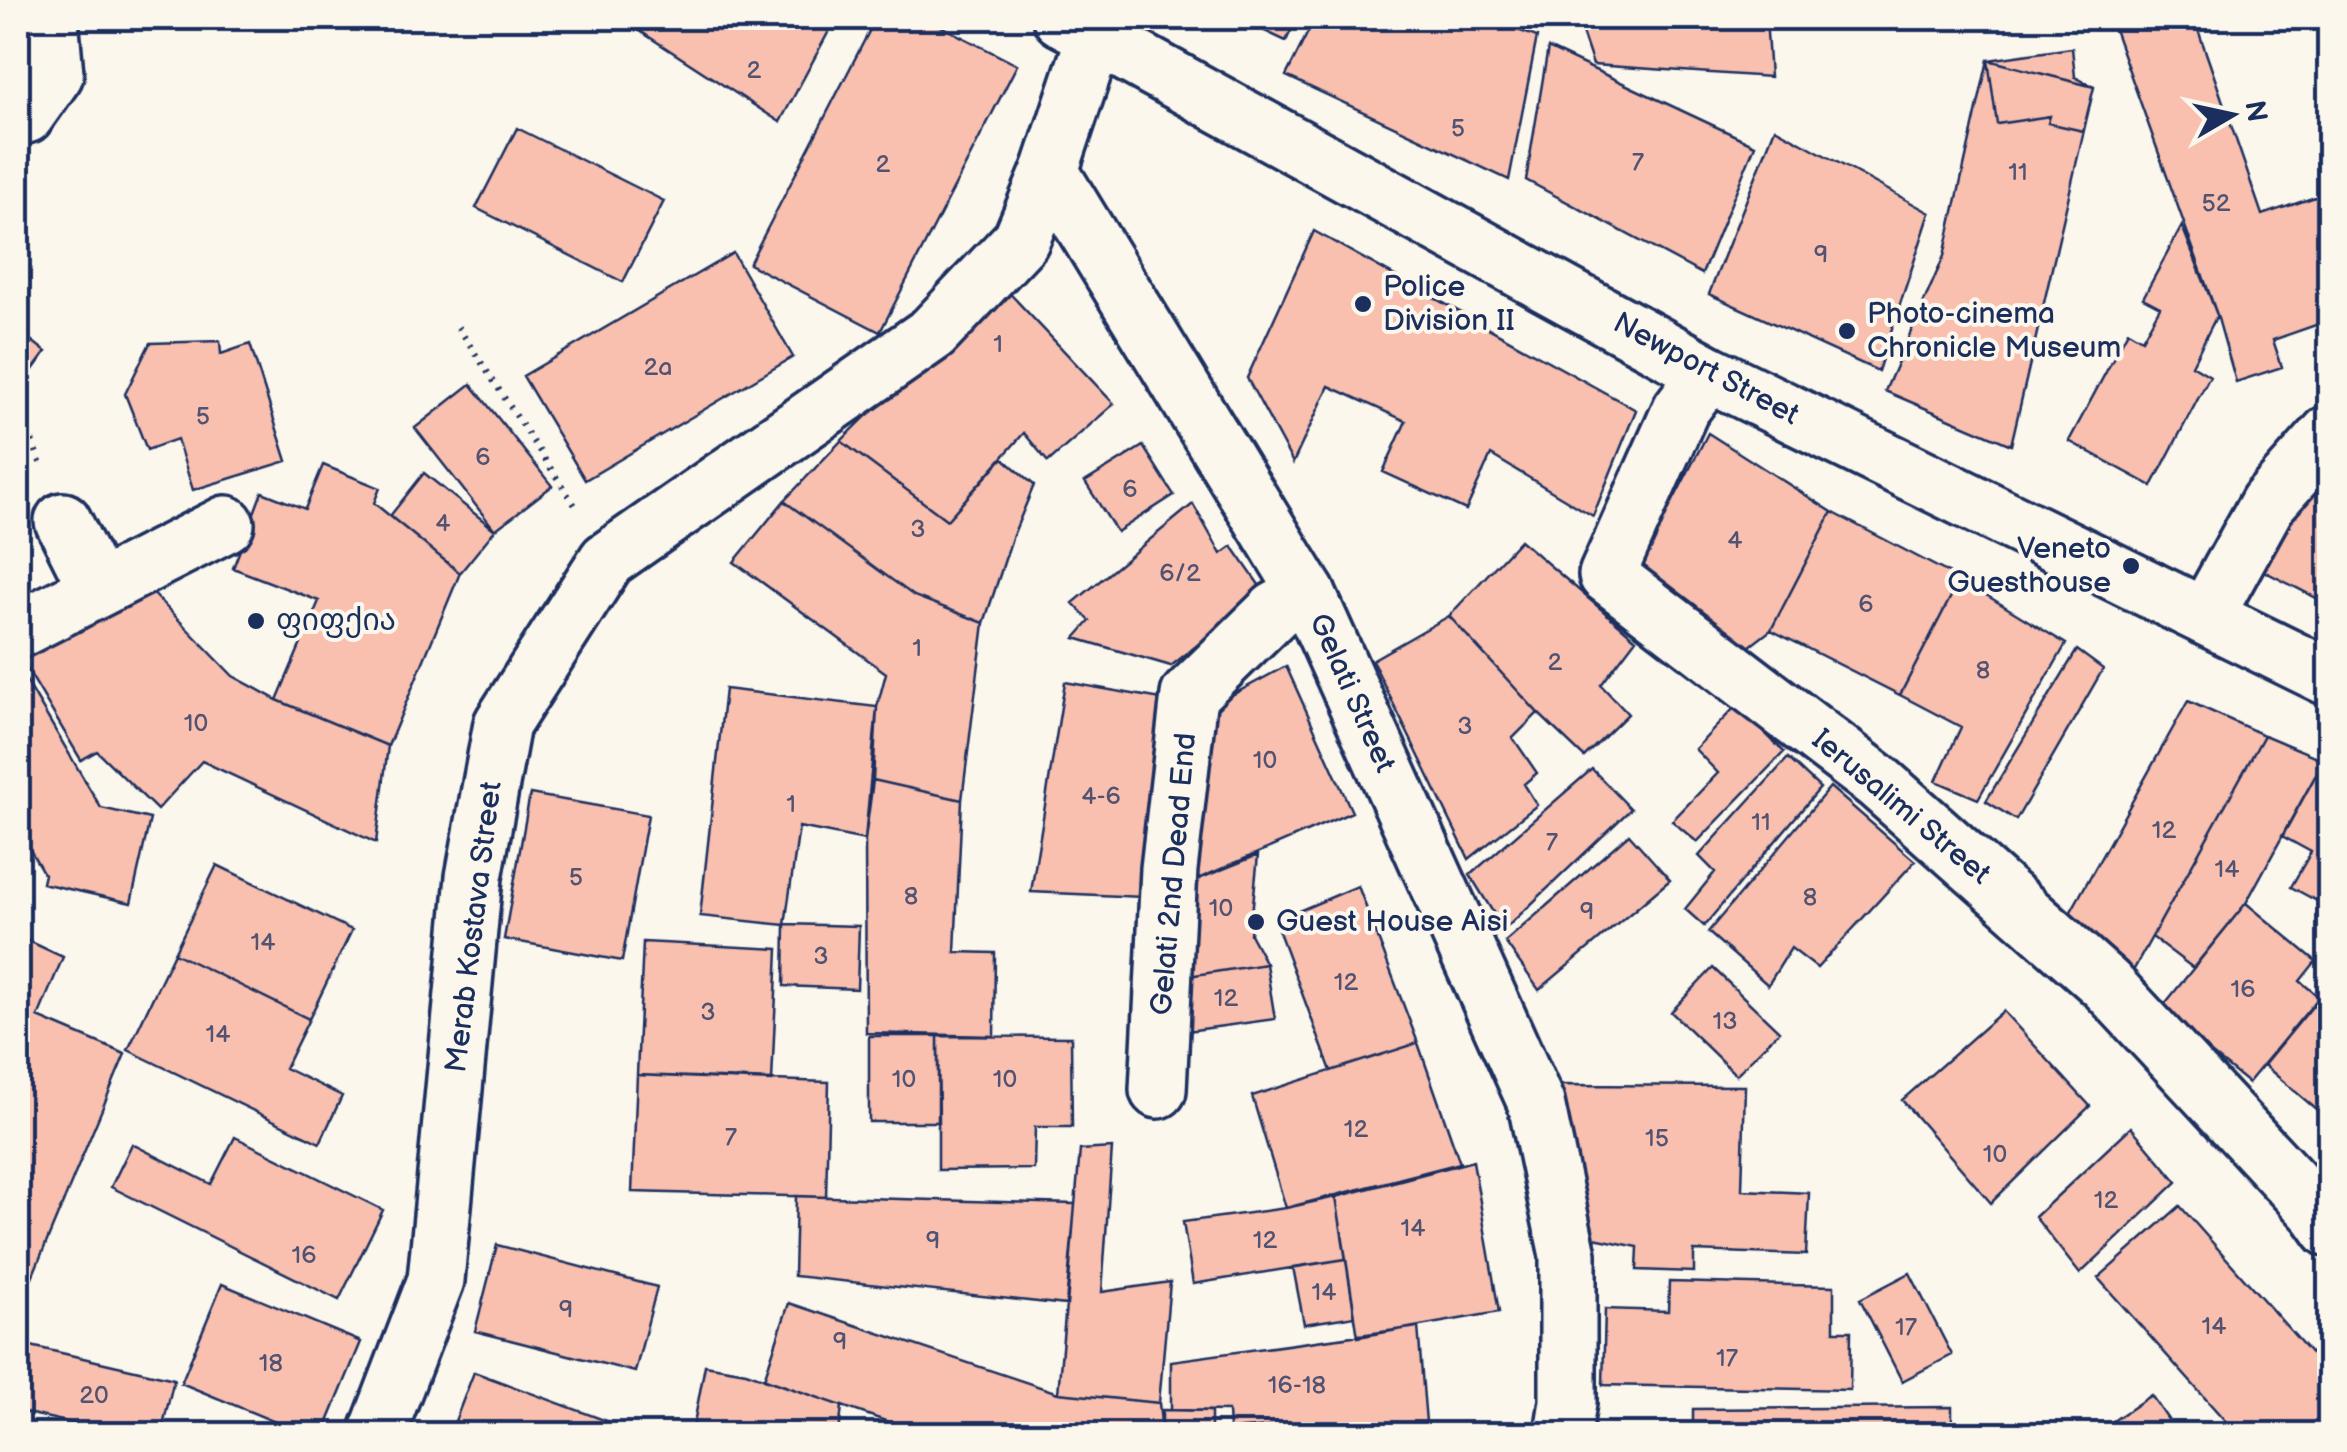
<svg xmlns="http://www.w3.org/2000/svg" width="2347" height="1452" font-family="'Balsamiq Sans','Noto Sans Georgian',sans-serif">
<rect width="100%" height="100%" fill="#fbf7ec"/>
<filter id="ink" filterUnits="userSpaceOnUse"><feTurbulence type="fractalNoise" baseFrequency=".01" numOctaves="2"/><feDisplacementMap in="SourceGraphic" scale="20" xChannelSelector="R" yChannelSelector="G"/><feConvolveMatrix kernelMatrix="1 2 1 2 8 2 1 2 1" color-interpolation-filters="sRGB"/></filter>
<g filter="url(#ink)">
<path fill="#f9c0af" stroke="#1b2f5e" stroke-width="2.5" d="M 18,18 L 30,18 L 36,75 L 18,77 Z
M 620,18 L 836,18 L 780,122 Z
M 876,18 L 925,18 L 1017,65 L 880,332 L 749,264 Z
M 1237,18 L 1297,18 L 1286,41 Z
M 1315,18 L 1485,18 L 1537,37 L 1509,180 L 1286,76 Z
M 1577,18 L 1766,18 L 1770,77 L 1593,65 Z
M 1794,18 L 1942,18 L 1942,25 L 1795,26 Z
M 2110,18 L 2194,18 L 2262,215 L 2330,192 L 2330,320 L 2273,340 L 2282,367 L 2236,382 L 2217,315 Z
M 1548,48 L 1755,145 L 1702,274 L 1526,180 Z
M 2072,48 L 2075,77 L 2094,87 L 2083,131 L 2048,123 L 2050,116 L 1997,124 L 1988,60 Z
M 1988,60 L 2094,87 L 2011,445 L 1885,391 L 1944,256 Z
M 517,128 L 664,201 L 623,282 L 476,208 Z
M 1775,128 L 1930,213 L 1878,371 L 1709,294 Z
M 2182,226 L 2217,315 L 2192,365 L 2210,376 L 2152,486 L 2069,441 L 2128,331 L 2142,339 L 2160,307 L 2143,298 Z
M 1314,231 L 1636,410 L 1593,516 L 1491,455 L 1466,510 L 1383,472 L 1406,421 L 1329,386 L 1293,463 L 1247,378 Z
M 733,253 L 793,357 L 585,480 L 523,376 Z
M 1000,283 L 1114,404 L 1048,462 L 1024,433 L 947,520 L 841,441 Z
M 18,330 L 46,352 L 21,386 L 18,384 Z
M 220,341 L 221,354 L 250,344 L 287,461 L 193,490 L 177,439 L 147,450 L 125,394 L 150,343 Z
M 471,384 L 552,486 L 495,530 L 415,428 Z
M 1708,433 L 1832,512 L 1771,630 L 1745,650 L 1639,567 Z
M 841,441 L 947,520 L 1003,458 L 1034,485 L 1012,538 L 984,623 L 914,596 L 784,501 Z
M 1143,446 L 1174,495 L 1117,532 L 1085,482 Z
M 2330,457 L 2330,605 L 2258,568 Z
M 323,465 L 380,488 L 374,503 L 460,573 L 388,746 L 277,700 L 319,601 L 233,568 L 262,492 L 305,509 Z
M 424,473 L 495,530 L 460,573 L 390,516 Z
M 784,501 L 914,596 L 984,623 L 962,800 L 873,780 L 877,707 L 886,673 L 734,562 Z
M 1193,504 L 1221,554 L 1232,546 L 1264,592 L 1171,666 L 1075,638 L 1090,621 L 1073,603 Z
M 1832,512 L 1960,579 L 1900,695 L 1771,630 Z
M 1520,540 L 1636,639 L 1601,685 L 1628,714 L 1584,757 L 1538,713 L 1449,616 Z
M 1960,579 L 2066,644 L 1978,799 L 1936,781 L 1961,727 L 1900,695 Z
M 143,583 L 233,676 L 277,700 L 388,746 L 376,843 L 202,761 L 157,810 L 97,751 L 81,760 L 20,657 Z
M 1449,616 L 1538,713 L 1513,738 L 1537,773 L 1524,784 L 1537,805 L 1469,859 L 1372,660 Z
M 2077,650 L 2103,669 L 2016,820 L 1986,801 Z
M 1286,666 L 1352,812 L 1191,882 L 1206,709 Z
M 21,672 L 101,808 L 150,819 L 131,903 L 42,883 L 44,874 L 18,829 L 18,674 Z
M 1065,682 L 1167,700 L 1143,897 L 1031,892 Z
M 725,689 L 877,707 L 865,840 L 799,827 L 785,925 L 700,916 Z
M 2188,701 L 2264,735 L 2128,980 L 2064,924 Z
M 1737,705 L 1784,752 L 1697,842 L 1672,821 L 1718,773 L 1695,749 Z
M 2264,735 L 2324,760 L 2246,903 L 2193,968 L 2152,937 Z
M 1788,758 L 1820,788 L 1704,926 L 1685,909 L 1715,872 L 1699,856 Z
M 2324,760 L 2330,763 L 2330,908 L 2291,887 L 2311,852 L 2282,836 Z
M 1592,769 L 1631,809 L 1504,930 L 1470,875 Z
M 873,780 L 962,800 L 955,952 L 995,953 L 994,1036 L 866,1033 L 865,840 Z
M 1830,787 L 1915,861 L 1817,968 L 1791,948 L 1768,985 L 1708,932 Z
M 530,794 L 648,815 L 622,961 L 504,939 Z
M 1629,834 L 1670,880 L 1539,990 L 1505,942 Z
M 1258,855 L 1250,934 L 1266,964 L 1182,977 L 1191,882 Z
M 217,865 L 352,930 L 309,1019 L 174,953 Z
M 1358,886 L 1418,1043 L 1331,1071 L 1275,921 Z
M 2246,903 L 2316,961 L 2300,981 L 2319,997 L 2248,1083 L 2159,1011 Z
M 785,924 L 859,926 L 857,989 L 784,986 Z
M 18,936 L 63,957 L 38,1017 L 125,1054 L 25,1294 L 18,1291 L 18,1089 L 23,1075 L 18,1072 Z
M 643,942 L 778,949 L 772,1081 L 637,1075 Z
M 174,953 L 309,1019 L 285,1068 L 342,1096 L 320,1143 L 128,1050 Z
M 1266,964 L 1275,1019 L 1180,1032 L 1182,977 Z
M 1713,968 L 1779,1031 L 1736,1075 L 1671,1012 Z
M 2330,985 L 2330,1121 L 2264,1065 Z
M 2003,1011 L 2090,1106 L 1991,1203 L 1902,1100 Z
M 869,1036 L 938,1036 L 939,1122 L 869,1122 Z
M 938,1036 L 1071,1037 L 1072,1127 L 1035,1127 L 1034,1169 L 938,1170 Z
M 1418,1043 L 1460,1163 L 1286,1208 L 1252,1096 Z
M 637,1075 L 829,1082 L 826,1197 L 632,1192 Z
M 1560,1085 L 1745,1086 L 1742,1190 L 1809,1193 L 1806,1255 L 1694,1251 L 1694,1272 L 1637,1270 L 1638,1247 L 1594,1238 Z
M 2131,1127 L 2177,1182 L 2080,1274 L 2035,1217 Z
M 235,1137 L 383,1210 L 339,1300 L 111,1187 L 132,1144 L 211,1184 Z
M 1112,1148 L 1102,1292 L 1170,1282 L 1159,1403 L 1058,1393 L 1080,1150 Z
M 1473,1161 L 1499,1312 L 1358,1337 L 1336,1197 Z
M 796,1196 L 1075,1204 L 1067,1305 L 794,1276 Z
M 1336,1197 L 1346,1259 L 1193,1284 L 1183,1222 L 1286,1208 Z
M 2180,1206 L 2330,1375 L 2330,1434 L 2237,1434 L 2098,1278 Z
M 497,1245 L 657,1287 L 635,1372 L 475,1331 Z
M 1346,1259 L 1355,1316 L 1304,1324 L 1293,1267 Z
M 1910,1273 L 1952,1355 L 1902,1381 L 1860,1299 Z
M 1669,1282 L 1834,1286 L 1834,1331 L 1851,1331 L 1850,1390 L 1603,1385 L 1605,1309 L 1668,1311 Z
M 222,1284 L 361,1342 L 323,1434 L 304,1434 L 181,1383 Z
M 789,1303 L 1058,1393 L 1159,1403 L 1162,1434 L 923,1434 L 764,1379 Z
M 1418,1327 L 1427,1434 L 1282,1434 L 1281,1426 L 1229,1430 L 1228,1411 L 1171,1410 L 1171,1361 Z
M 18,1343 L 174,1379 L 161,1434 L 120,1434 L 18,1411 Z
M 705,1365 L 746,1372 L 842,1406 L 839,1434 L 692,1434 Z
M 474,1372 L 615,1424 L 612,1434 L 450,1434 Z
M 2151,1395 L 2178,1434 L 2094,1434 Z
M 1952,1407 L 1952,1434 L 1693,1434 L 1693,1409 Z
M 1162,1410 L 1211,1411 L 1211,1434 L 1162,1434 Z"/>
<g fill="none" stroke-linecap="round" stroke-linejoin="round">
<defs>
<path id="minor" d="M 1095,36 L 1708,373 L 2330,678
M 18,117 L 26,115 L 55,74 L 50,18
M 1708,373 L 1681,409 L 1607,575 L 1878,782 L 2106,984 L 2318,1212 L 2330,1229
M 63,521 L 97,589
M 2205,617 L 2268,503 L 2330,433
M 18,630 L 226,524
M 1158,1090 L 1169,869 L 1189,695 L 1276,610 L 1307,593
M 377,1434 L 436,1280 L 474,877 L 502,724 L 607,560 L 933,333 L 1021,240 L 1050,171"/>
<path id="major" d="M 1061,18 L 1095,36 L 1050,171 L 1307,593 L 1536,1103 L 1568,1255 L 1568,1402 L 1563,1434"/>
</defs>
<use href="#minor" stroke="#1b2f5e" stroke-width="62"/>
<use href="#major" stroke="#1b2f5e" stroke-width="62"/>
<path stroke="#1b2f5e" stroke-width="6" stroke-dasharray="2.5 8" stroke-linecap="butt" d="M 458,327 L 578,510
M 18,401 L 41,465"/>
<use href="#minor" stroke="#fbf7ec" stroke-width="55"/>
<use href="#major" stroke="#fbf7ec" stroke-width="55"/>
</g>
</g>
<g fill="#1b2f5e" stroke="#fbf7ec" stroke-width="4">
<circle cx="1363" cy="304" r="10"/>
<circle cx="1847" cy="331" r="10"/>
<circle cx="2131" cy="566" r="10"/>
<circle cx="256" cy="621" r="10"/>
<circle cx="1256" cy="922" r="10"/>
</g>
<g text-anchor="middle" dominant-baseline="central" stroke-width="8" stroke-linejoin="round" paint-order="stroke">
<g font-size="25" fill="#525372">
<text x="754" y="70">2</text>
<text x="1458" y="128">5</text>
<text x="1638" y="162">7</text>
<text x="883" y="164">2</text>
<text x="2018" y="172">11</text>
<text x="2216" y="203">52</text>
<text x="1821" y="254">9</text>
<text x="998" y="344">1</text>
<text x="658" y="367">2a</text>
<text x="203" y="416">5</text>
<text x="483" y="457">6</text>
<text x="1130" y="489">6</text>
<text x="443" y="523">4</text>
<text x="918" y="529">3</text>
<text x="1735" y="540">4</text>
<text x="1180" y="573">6/2</text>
<text x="1866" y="604">6</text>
<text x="917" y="648">1</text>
<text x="1555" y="662">2</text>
<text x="1983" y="670">8</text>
<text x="196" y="723">10</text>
<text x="1465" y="726">3</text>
<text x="1265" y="760">10</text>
<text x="1101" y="796">4-6</text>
<text x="791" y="804">1</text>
<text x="1761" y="822">11</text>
<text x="2164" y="830">12</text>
<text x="1552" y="842">7</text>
<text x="2227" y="869">14</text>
<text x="576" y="877">5</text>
<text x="911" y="896">8</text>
<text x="1810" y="897">8</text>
<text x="1221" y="908">10</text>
<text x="1587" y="911">9</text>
<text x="263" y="942">14</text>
<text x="821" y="956">3</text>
<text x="1346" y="982">12</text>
<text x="2243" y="989">16</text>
<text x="1226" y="998">12</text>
<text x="708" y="1012">3</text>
<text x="1725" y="1021">13</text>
<text x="218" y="1034">14</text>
<text x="904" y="1079">10</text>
<text x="1005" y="1079">10</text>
<text x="1356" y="1129">12</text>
<text x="731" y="1137">7</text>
<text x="1657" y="1138">15</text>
<text x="1995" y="1154">10</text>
<text x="2106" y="1200">12</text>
<text x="1413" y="1228">14</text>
<text x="933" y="1240">9</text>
<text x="1265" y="1240">12</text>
<text x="304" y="1255">16</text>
<text x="1324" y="1292">14</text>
<text x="566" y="1309">9</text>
<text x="2214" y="1326">14</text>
<text x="1906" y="1327">17</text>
<text x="840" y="1341">9</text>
<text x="1727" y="1358">17</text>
<text x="271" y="1363">18</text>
<text x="1297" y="1385">16-18</text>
<text x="94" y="1395">20</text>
</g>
<g font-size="30" fill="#1b2f5e" stroke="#fbf7ec" text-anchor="start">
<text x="1383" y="287">Police<tspan x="1383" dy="34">Division II</tspan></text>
<text x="1867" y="314">Photo-cinema<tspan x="1867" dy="34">Chronicle Museum</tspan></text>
<text x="2111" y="549" text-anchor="end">Veneto<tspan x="2111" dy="34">Guesthouse</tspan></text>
<text x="276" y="621">ფიფქია</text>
<text x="1276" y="922">Guest House Aisi</text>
</g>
<g font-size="30" fill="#1b2f5e" stroke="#fbf7ec">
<text transform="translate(1706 369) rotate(28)">Newport Street</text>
<text transform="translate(1352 693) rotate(66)">Gelati Street</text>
<text transform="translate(1901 807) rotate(40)">Ierusalimi Street</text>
<text transform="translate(1174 874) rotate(-85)">Gelati 2nd Dead End</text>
<text transform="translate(474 927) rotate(-83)">Merab Kostava Street</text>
</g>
</g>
<rect width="2347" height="1452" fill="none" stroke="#fbf7ec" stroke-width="60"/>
<rect x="30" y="30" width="2287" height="1392" fill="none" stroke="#1b2f5e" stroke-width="4" filter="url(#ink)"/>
<g transform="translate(2232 115) rotate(81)" stroke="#fbf7ec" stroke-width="8" paint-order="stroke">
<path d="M0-8L18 38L0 25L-18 38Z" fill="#1b2f5e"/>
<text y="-15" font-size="28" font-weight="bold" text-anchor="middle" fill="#1b2f5e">N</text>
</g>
</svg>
